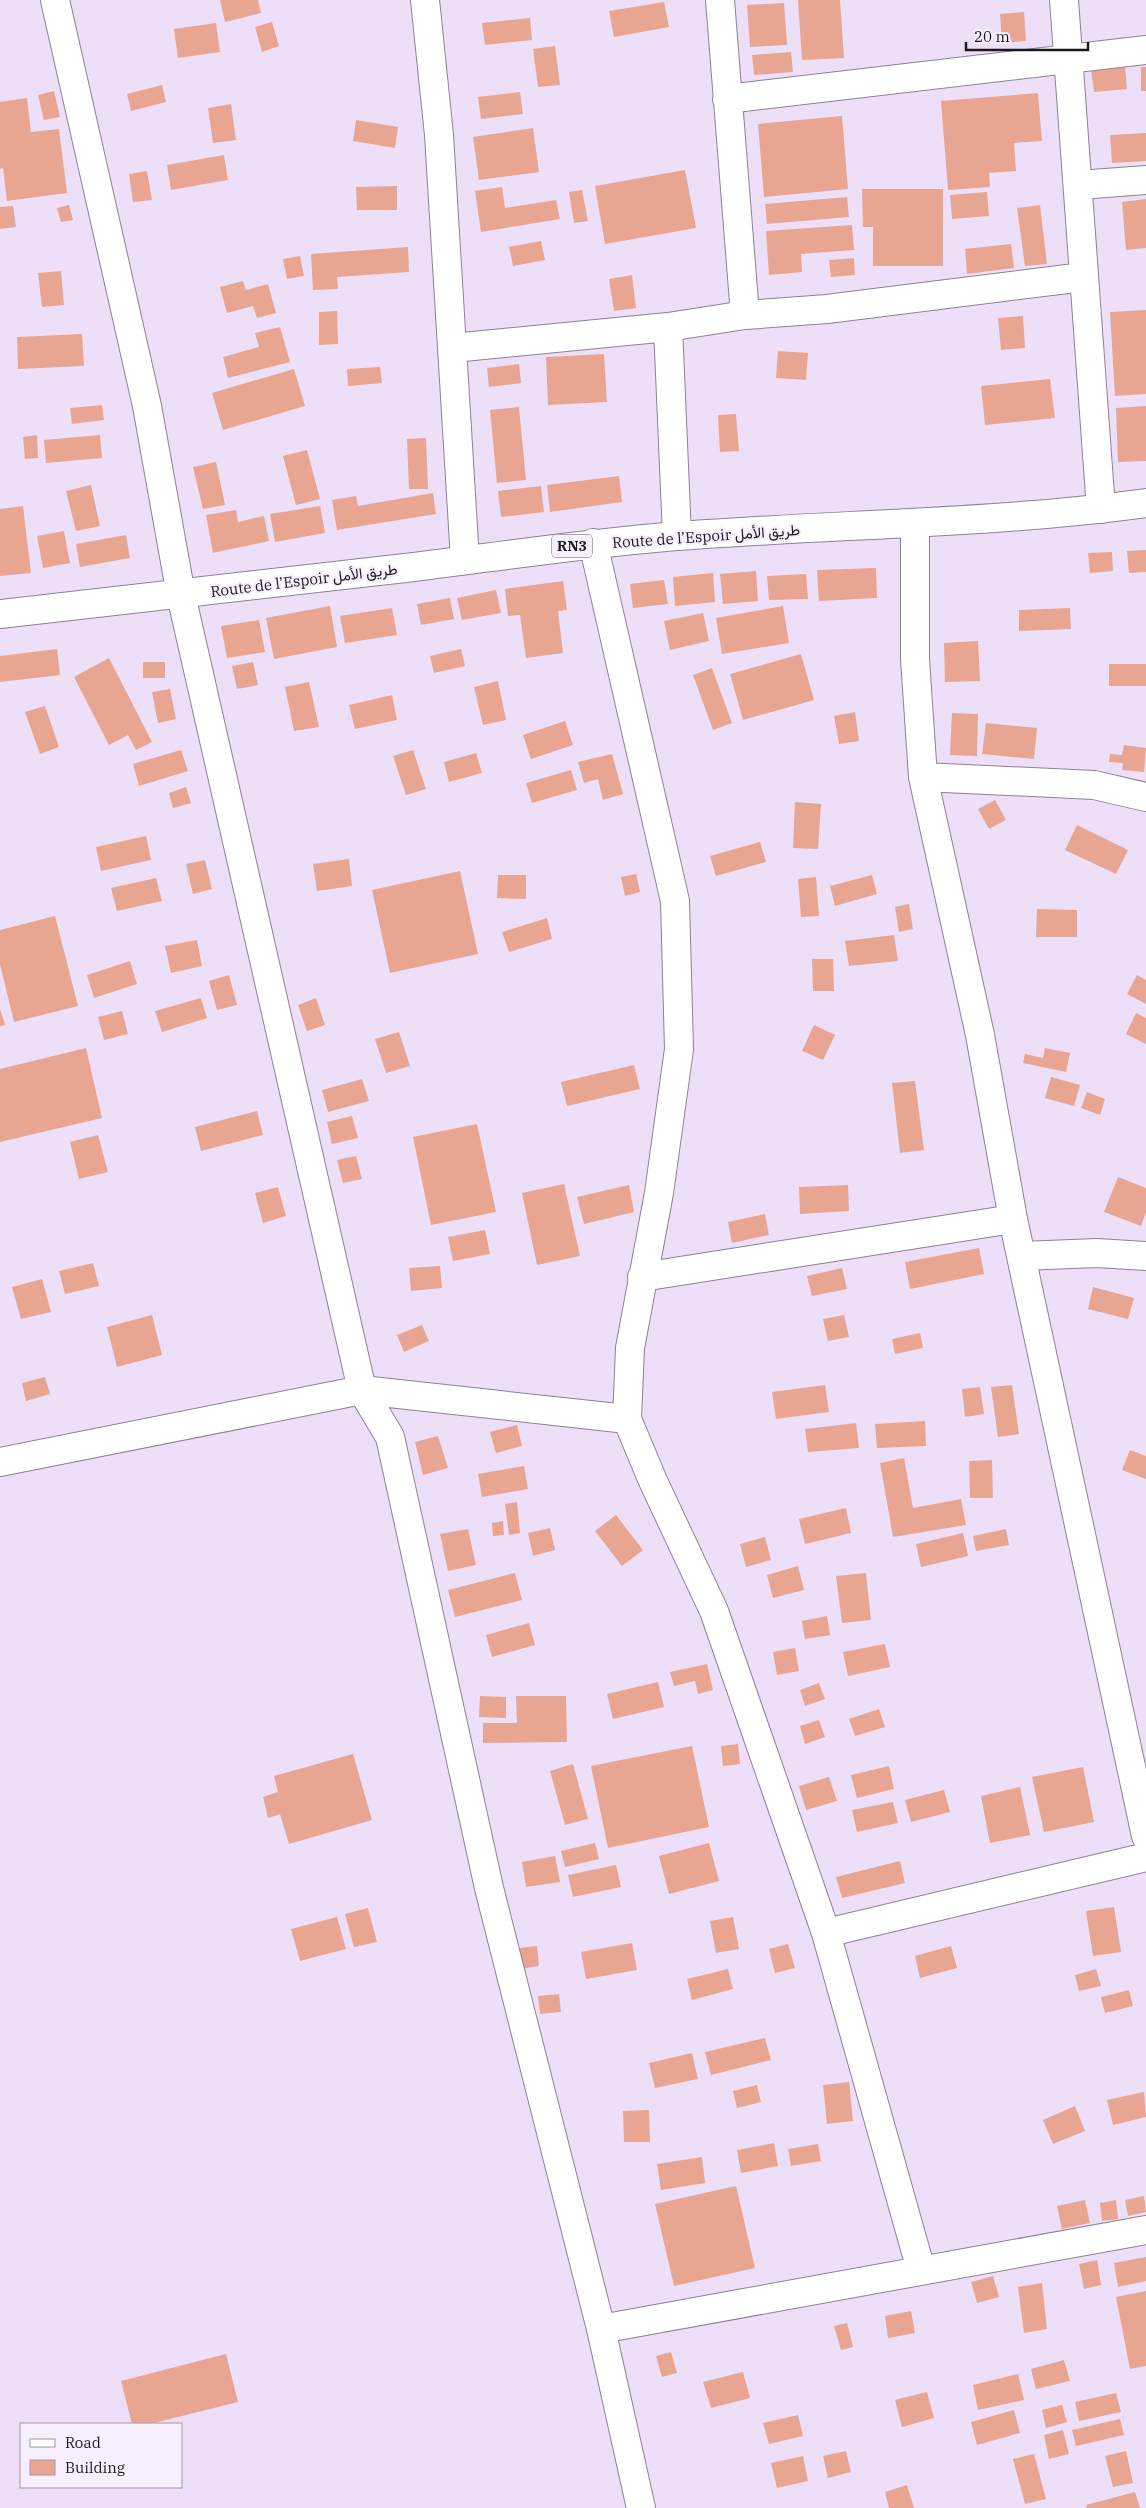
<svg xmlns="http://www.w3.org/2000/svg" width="1146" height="2508" font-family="'IBM Plex Serif',Vazirmatn,serif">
<rect width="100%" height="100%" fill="#eddff8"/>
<path fill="#e8a692" d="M 220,0 L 258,0 L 261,13 L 225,22 Z
M 798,0 L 840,0 L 844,58 L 802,60 Z
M 664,2 L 669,27 L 614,37 L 609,11 Z
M 784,3 L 787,45 L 750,47 L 747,5 Z
M 1024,12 L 1026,41 L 1002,43 L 1000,14 Z
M 530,18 L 532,40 L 485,45 L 482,23 Z
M 272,22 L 279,46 L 262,52 L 255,27 Z
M 216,23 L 220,52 L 178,58 L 174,29 Z
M 555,46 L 560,85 L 538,87 L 533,49 Z
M 791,52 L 793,72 L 754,75 L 752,55 Z
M 1125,66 L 1127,89 L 1094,92 L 1091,70 Z
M 1141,67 L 1146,67 L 1146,91 L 1141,91 Z
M 162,85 L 166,102 L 131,111 L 127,94 Z
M 54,91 L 60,117 L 44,120 L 38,95 Z
M 520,92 L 523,114 L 481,119 L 478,97 Z
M 1038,93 L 1042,141 L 1014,143 L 1016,171 L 989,173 L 990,187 L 948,190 L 941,101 Z
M 27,98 L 31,132 L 59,129 L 67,193 L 7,201 L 3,168 L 0,169 L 0,102 Z
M 231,104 L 236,140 L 213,143 L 208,108 Z
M 842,116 L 848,189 L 764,197 L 758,124 Z
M 356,120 L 398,127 L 395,148 L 353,141 Z
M 533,128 L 539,172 L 479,180 L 473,137 Z
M 1146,133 L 1146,161 L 1112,163 L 1110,135 Z
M 224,155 L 228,180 L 171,190 L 167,165 Z
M 685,170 L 696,228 L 605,244 L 595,186 Z
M 147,171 L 152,200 L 133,202 L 129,174 Z
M 397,186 L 397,210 L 357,210 L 356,187 Z
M 502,187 L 505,208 L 556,200 L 560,219 L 481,232 L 475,191 Z
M 862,189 L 943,189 L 943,266 L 873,266 L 873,227 L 863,227 Z
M 582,190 L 588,221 L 574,223 L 569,192 Z
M 987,192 L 989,216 L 952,219 L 950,195 Z
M 847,197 L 849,217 L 767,224 L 765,204 Z
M 1146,199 L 1146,248 L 1126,250 L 1122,202 Z
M 69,205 L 73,220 L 61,222 L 57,208 Z
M 1040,205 L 1047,264 L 1025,266 L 1017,208 Z
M 13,206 L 16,227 L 0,229 L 0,207 Z
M 852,225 L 854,250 L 801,254 L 802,272 L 769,275 L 766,231 Z
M 541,241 L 545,260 L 513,266 L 509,247 Z
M 1011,244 L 1014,268 L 967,274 L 965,249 Z
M 408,247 L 409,272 L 337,277 L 338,289 L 313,290 L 311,254 Z
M 300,256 L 304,276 L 287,279 L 283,259 Z
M 854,258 L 855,275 L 831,277 L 829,260 Z
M 61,271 L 64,305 L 42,307 L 38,273 Z
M 632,275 L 636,308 L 614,311 L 609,279 Z
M 243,281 L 246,290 L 268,284 L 276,313 L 257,318 L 253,306 L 227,313 L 220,287 Z
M 1146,310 L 1146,394 L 1115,396 L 1110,312 Z
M 337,311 L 338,344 L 319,345 L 319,312 Z
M 1023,316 L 1025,348 L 1001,350 L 998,318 Z
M 280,327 L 290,362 L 228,378 L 223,357 L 259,347 L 255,333 Z
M 82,334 L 84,366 L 18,369 L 17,337 Z
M 778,351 L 808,353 L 806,380 L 776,378 Z
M 604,354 L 607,402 L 548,405 L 546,357 Z
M 519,364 L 521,383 L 489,387 L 487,368 Z
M 380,367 L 382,383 L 348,386 L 347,369 Z
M 294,369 L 305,406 L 223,430 L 212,393 Z
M 1050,379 L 1055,418 L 985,425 L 981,386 Z
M 102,405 L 104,420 L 72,424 L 70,408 Z
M 1146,406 L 1146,461 L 1118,462 L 1116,408 Z
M 519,407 L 526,480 L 497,483 L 490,410 Z
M 736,414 L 739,451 L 720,452 L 718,415 Z
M 37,435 L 38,458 L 25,459 L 23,437 Z
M 100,435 L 102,458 L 46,463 L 44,440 Z
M 426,438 L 428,489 L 409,489 L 407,439 Z
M 307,450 L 320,499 L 296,505 L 283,456 Z
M 216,462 L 225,505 L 203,509 L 193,467 Z
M 619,476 L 622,502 L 550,512 L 547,485 Z
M 91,485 L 100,526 L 76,531 L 66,491 Z
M 541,486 L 544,512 L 501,517 L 498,491 Z
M 433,493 L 436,514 L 337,530 L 332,500 L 356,496 L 358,506 Z
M 23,506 L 31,573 L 0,576 L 0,509 Z
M 320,506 L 325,533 L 275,542 L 270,514 Z
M 236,510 L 238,522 L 264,516 L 269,541 L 213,553 L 206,515 Z
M 64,531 L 70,563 L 43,568 L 37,536 Z
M 126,535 L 130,558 L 80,567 L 76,544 Z
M 1146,550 L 1146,572 L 1129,573 L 1127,551 Z
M 1112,552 L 1113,571 L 1090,573 L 1088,553 Z
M 876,568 L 877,598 L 819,601 L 817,570 Z
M 756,571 L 758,601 L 723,604 L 720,574 Z
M 713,573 L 715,602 L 675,606 L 673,577 Z
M 806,574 L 808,599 L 769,600 L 767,576 Z
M 664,580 L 668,604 L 633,608 L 630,584 Z
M 563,581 L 567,610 L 558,611 L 563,653 L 526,658 L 520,615 L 508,616 L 505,589 Z
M 496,590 L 501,613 L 462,620 L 457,598 Z
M 450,598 L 454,619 L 421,625 L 417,604 Z
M 330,606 L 337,647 L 274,659 L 266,618 Z
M 783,606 L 789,643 L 722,654 L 716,618 Z
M 392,608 L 397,635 L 345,643 L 340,616 Z
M 1070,608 L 1071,629 L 1019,631 L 1019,610 Z
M 703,613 L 709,641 L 670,650 L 664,621 Z
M 259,620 L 265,652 L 227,658 L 221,626 Z
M 978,641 L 980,681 L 945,682 L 944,643 Z
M 57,649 L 60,675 L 0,682 L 0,656 Z
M 461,649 L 465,666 L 434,673 L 430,656 Z
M 801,654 L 814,700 L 743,720 L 730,674 Z
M 109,658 L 152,742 L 136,750 L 128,735 L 109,745 L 74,677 Z
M 143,662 L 165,662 L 165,678 L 143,678 Z
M 253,662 L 258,685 L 237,689 L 232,666 Z
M 1109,664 L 1146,664 L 1146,686 L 1109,686 Z
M 712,668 L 732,723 L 713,730 L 693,675 Z
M 498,681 L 506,720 L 483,725 L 474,687 Z
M 309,682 L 319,727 L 294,731 L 285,687 Z
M 170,689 L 176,719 L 158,723 L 152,692 Z
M 392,695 L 397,720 L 355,729 L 349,705 Z
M 45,706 L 59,747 L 40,754 L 25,712 Z
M 855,712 L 859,741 L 839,744 L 834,716 Z
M 952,713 L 978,714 L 977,756 L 950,755 Z
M 565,721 L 573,745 L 531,759 L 523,735 Z
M 986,723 L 1037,728 L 1034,759 L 982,754 Z
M 1124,745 L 1146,748 L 1144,772 L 1122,770 L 1123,763 L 1109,762 L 1110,754 L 1122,755 Z
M 181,750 L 188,771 L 139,786 L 133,764 Z
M 413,750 L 426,789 L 406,795 L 393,756 Z
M 476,753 L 482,773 L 449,782 L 444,762 Z
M 612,754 L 623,794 L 603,800 L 598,779 L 584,783 L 578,762 Z
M 571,770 L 577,790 L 532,803 L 526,783 Z
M 186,787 L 191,803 L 173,808 L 169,793 Z
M 995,800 L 1006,820 L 989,829 L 978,809 Z
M 795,802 L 821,804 L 818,849 L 793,848 Z
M 1077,825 L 1128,850 L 1116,874 L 1065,850 Z
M 146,836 L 151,860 L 101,871 L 96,847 Z
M 760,842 L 766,862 L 716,876 L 710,856 Z
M 349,859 L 352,886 L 317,891 L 313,864 Z
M 205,860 L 212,889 L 193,894 L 186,864 Z
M 460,871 L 478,954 L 390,973 L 372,890 Z
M 636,874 L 640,892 L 625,896 L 621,877 Z
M 498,875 L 526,875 L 526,899 L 497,898 Z
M 872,875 L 877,894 L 835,906 L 830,886 Z
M 816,877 L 819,916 L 801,917 L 798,879 Z
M 156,878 L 162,901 L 117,911 L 111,888 Z
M 909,904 L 913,929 L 899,932 L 895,907 Z
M 1037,909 L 1077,910 L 1077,937 L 1036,937 Z
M 55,916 L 78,1006 L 14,1022 L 0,964 L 0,930 Z
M 547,918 L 552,939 L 509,952 L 502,932 Z
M 894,935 L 898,961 L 849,966 L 845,941 Z
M 197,940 L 202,966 L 171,973 L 165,946 Z
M 812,959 L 833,959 L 834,991 L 813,991 Z
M 130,961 L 137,984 L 94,998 L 87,975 Z
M 229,975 L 237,1005 L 217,1010 L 209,981 Z
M 1137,975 L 1146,980 L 1146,1004 L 1127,994 Z
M 201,998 L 207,1018 L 162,1032 L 155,1011 Z
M 316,998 L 325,1025 L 307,1031 L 298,1005 Z
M 0,1009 L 5,1025 L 0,1026 Z
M 122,1011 L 128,1034 L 104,1040 L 98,1017 Z
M 1136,1013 L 1146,1018 L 1146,1044 L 1126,1034 Z
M 814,1025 L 835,1035 L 823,1060 L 802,1051 Z
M 399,1032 L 410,1066 L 386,1073 L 375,1039 Z
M 86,1048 L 102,1118 L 0,1142 L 0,1069 Z
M 1045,1048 L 1070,1053 L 1066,1072 L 1023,1063 L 1025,1054 L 1043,1058 Z
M 634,1065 L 640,1089 L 567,1106 L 561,1082 Z
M 1051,1077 L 1080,1085 L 1074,1106 L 1045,1098 Z
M 362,1079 L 369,1101 L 328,1112 L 322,1090 Z
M 915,1081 L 924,1150 L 900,1153 L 892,1083 Z
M 1087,1092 L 1105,1099 L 1100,1115 L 1081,1108 Z
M 257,1111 L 263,1135 L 201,1151 L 195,1127 Z
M 352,1116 L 358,1138 L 332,1144 L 327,1122 Z
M 477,1124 L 496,1212 L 431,1225 L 413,1137 Z
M 98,1135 L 108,1172 L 79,1179 L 70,1142 Z
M 356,1156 L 362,1179 L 343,1183 L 337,1160 Z
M 1118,1177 L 1146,1188 L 1146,1212 L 1141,1226 L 1104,1212 Z
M 564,1184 L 580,1256 L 537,1265 L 522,1193 Z
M 629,1185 L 634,1212 L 584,1224 L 577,1197 Z
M 848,1185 L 849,1211 L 800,1214 L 799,1187 Z
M 278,1187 L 286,1216 L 263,1223 L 255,1193 Z
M 765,1214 L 769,1235 L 732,1243 L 728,1222 Z
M 485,1230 L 490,1254 L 453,1261 L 448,1237 Z
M 979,1248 L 984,1274 L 910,1289 L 905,1262 Z
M 93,1263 L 99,1286 L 65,1294 L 59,1271 Z
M 440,1266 L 442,1288 L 411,1291 L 409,1268 Z
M 842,1268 L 847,1289 L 812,1296 L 807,1276 Z
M 42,1279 L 51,1312 L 21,1319 L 12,1287 Z
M 1093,1287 L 1134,1298 L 1128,1319 L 1088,1309 Z
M 152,1315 L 162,1355 L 117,1367 L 107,1327 Z
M 844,1315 L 849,1337 L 828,1341 L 823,1319 Z
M 422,1325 L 429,1341 L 404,1352 L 397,1335 Z
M 920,1333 L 923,1348 L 895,1354 L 892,1339 Z
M 45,1377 L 50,1394 L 26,1401 L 22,1383 Z
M 825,1385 L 829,1412 L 776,1419 L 772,1392 Z
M 1012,1385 L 1019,1434 L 998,1437 L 991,1387 Z
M 980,1387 L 984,1414 L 965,1417 L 962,1389 Z
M 925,1421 L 926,1446 L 877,1448 L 875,1424 Z
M 856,1423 L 859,1448 L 808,1452 L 805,1429 Z
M 517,1425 L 522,1446 L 496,1453 L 490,1432 Z
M 438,1436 L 448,1468 L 423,1475 L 415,1442 Z
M 1130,1450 L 1146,1456 L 1146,1479 L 1122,1470 Z
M 904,1458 L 913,1508 L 961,1499 L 966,1525 L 893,1537 L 880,1463 Z
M 992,1460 L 993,1498 L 970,1498 L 969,1461 Z
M 524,1466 L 528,1489 L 482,1497 L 478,1474 Z
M 517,1502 L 520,1533 L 509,1535 L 505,1504 Z
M 846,1508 L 851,1533 L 805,1544 L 799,1519 Z
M 616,1515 L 643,1550 L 622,1566 L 595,1531 Z
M 503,1521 L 504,1535 L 493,1536 L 492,1523 Z
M 550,1528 L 555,1550 L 533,1556 L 528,1533 Z
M 468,1529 L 476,1565 L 448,1571 L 440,1534 Z
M 1006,1529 L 1009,1545 L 976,1551 L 973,1536 Z
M 963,1533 L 968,1556 L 921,1567 L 916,1544 Z
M 765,1537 L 771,1560 L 746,1567 L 740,1544 Z
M 798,1566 L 804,1590 L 773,1598 L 767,1575 Z
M 515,1573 L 522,1600 L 455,1617 L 448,1590 Z
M 866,1573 L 871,1620 L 842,1623 L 836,1576 Z
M 827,1616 L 830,1635 L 805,1639 L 802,1621 Z
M 529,1623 L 535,1645 L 492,1657 L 486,1635 Z
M 885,1644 L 890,1667 L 848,1676 L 843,1652 Z
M 795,1648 L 799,1671 L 777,1675 L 773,1652 Z
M 707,1664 L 713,1690 L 698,1694 L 695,1681 L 674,1686 L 670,1672 Z
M 658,1682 L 664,1707 L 613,1719 L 607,1694 Z
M 819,1683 L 825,1699 L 805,1706 L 800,1690 Z
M 480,1696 L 506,1697 L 506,1718 L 479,1717 Z
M 516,1696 L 566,1696 L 567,1742 L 483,1743 L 483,1723 L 517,1723 Z
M 879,1709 L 885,1727 L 855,1736 L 849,1719 Z
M 819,1720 L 825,1737 L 805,1744 L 800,1726 Z
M 738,1744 L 740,1764 L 723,1766 L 721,1746 Z
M 692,1746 L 709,1827 L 608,1848 L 591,1766 Z
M 353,1754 L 372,1820 L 289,1844 L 280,1814 L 268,1818 L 263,1797 L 278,1792 L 274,1776 Z
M 573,1764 L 588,1819 L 565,1825 L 550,1771 Z
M 889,1766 L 894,1789 L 857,1798 L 851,1775 Z
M 1083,1767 L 1094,1822 L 1044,1832 L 1032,1777 Z
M 829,1777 L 837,1801 L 806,1810 L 799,1786 Z
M 1020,1787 L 1030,1835 L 990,1843 L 981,1796 Z
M 944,1790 L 950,1812 L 911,1822 L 905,1800 Z
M 893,1802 L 898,1823 L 857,1832 L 852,1810 Z
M 595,1843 L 599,1859 L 565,1867 L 561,1851 Z
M 709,1843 L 719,1881 L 669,1894 L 659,1856 Z
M 555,1856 L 560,1882 L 526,1887 L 522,1862 Z
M 900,1861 L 905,1883 L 842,1898 L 836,1877 Z
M 616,1865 L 621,1887 L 573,1897 L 568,1875 Z
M 1114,1907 L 1121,1952 L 1093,1956 L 1086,1911 Z
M 368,1908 L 377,1942 L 354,1947 L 345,1914 Z
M 337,1917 L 346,1949 L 300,1961 L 291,1929 Z
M 733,1917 L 739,1949 L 716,1953 L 710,1921 Z
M 632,1943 L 637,1970 L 586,1979 L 581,1952 Z
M 788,1944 L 795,1968 L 775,1973 L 769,1949 Z
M 537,1946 L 539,1966 L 521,1969 L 519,1948 Z
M 951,1946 L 957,1968 L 920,1978 L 915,1956 Z
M 728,1969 L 733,1989 L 692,2000 L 687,1979 Z
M 1096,1969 L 1101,1986 L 1079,1991 L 1075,1975 Z
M 1129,1990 L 1133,2006 L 1105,2013 L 1101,1997 Z
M 559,1994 L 561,2012 L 540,2014 L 538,1996 Z
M 765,2038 L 771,2060 L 711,2075 L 705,2052 Z
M 692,2053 L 698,2079 L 655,2088 L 649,2063 Z
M 849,2082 L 853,2121 L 827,2124 L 823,2085 Z
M 757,2085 L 761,2102 L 737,2108 L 733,2091 Z
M 1144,2092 L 1146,2117 L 1113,2125 L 1107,2100 Z
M 1075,2106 L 1085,2131 L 1053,2144 L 1043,2120 Z
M 649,2110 L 650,2142 L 624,2142 L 623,2111 Z
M 774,2143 L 778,2166 L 741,2173 L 737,2150 Z
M 818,2144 L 821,2161 L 791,2166 L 788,2149 Z
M 702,2157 L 705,2183 L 661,2190 L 657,2164 Z
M 736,2186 L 755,2268 L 674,2286 L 655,2204 Z
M 1144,2196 L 1146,2212 L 1128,2216 L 1125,2200 Z
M 1085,2200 L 1090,2223 L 1062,2229 L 1057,2206 Z
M 1116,2200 L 1118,2219 L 1102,2221 L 1100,2203 Z
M 1146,2257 L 1146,2281 L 1118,2287 L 1114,2263 Z
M 1097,2260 L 1101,2285 L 1084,2289 L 1079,2264 Z
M 993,2276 L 999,2297 L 977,2303 L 971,2282 Z
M 1042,2283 L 1047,2329 L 1024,2333 L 1018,2287 Z
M 1146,2291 L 1146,2366 L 1130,2369 L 1116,2297 Z
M 911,2311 L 915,2333 L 888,2338 L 885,2316 Z
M 847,2323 L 853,2347 L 841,2350 L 834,2326 Z
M 671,2352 L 677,2373 L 662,2377 L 656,2356 Z
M 226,2354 L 238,2402 L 150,2424 L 132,2424 L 121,2381 Z
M 1064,2360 L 1070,2381 L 1036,2389 L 1031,2369 Z
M 743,2372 L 750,2398 L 711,2408 L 703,2382 Z
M 1018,2374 L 1024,2400 L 978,2410 L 973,2385 Z
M 927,2392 L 934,2418 L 902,2427 L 895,2400 Z
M 1116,2393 L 1121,2412 L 1079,2421 L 1075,2402 Z
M 1062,2405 L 1067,2422 L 1046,2428 L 1042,2410 Z
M 1014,2410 L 1020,2433 L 977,2445 L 971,2422 Z
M 798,2415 L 803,2436 L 769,2444 L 763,2423 Z
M 1120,2419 L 1124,2435 L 1076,2446 L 1072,2430 Z
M 1063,2430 L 1069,2454 L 1049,2459 L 1044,2435 Z
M 846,2451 L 851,2472 L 828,2478 L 823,2456 Z
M 1126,2451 L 1133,2483 L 1113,2487 L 1105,2456 Z
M 1034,2454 L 1046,2499 L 1025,2504 L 1013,2459 Z
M 803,2456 L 808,2481 L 777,2488 L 771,2463 Z
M 907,2485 L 914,2508 L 889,2508 L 885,2492 Z
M 1135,2492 L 1140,2508 L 1087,2508 L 1086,2505 Z"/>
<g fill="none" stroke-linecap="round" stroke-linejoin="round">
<defs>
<path id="minor" d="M 55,0 L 147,406 L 181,595 L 362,1390 L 390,1437 L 489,1888 L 601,2329 L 641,2508
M 425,0 L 439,135 L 465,560
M 720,0 L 745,315
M 1064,0 L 1101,509
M 727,99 L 1146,50
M 1079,185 L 1146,180
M 668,327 L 677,536
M 453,348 L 668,327 L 745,315 L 827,309 L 1083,277
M 915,524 L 915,659 L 923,777 L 980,1035 L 1013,1219 L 1146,1836
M 923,777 L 1094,785 L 1146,797
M 1022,1256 L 1097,1253 L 1146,1256
M 642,1277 L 1013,1219
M 627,1419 L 653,1481 L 714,1611 L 826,1933 L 921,2270
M 0,1462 L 362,1390 L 627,1419 L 630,1348 L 659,1193 L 679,1049 L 675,901 L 593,543
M 826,1933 L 1146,1857
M 601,2329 L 1146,2230"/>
<path id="trunk" d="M 0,614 C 138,599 276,583 414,567 C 495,557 575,545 655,538 C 819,524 983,525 1146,503"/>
</defs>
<use href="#minor" stroke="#8e8097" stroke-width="30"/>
<use href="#trunk" stroke="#8e8097" stroke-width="30"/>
<use href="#minor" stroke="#fff" stroke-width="28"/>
<use href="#trunk" stroke="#fff" stroke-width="28"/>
</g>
<g text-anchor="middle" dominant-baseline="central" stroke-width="4.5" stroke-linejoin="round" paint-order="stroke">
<rect fill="#f7eefe" stroke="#5e5863" stroke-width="1" x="552" y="534.5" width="40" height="23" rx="4"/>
<g font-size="14" font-weight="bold" fill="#1d1820">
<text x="572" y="546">RN3</text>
</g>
<g font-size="15" fill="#1d1820" stroke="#f7eefe">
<text transform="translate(706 536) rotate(-4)">Route de l’Espoir طريق الأمل</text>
<text transform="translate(304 580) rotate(-7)">Route de l’Espoir طريق الأمل</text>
</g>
</g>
<rect x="20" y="2423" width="162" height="65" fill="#f7eefe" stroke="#a098a5"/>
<rect x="30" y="2439" width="25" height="8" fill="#ffffff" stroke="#a098a5"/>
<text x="65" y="2448" font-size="15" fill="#1d1820">Road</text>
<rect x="30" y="2460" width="25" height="15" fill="#e8a692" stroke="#a098a5"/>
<text x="65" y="2473" font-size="15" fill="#1d1820">Building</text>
<path d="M966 42v8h122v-8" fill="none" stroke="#1d1820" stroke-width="2.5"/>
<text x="974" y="42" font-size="15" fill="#1d1820" stroke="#f7eefe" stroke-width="4" paint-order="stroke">20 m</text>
</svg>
